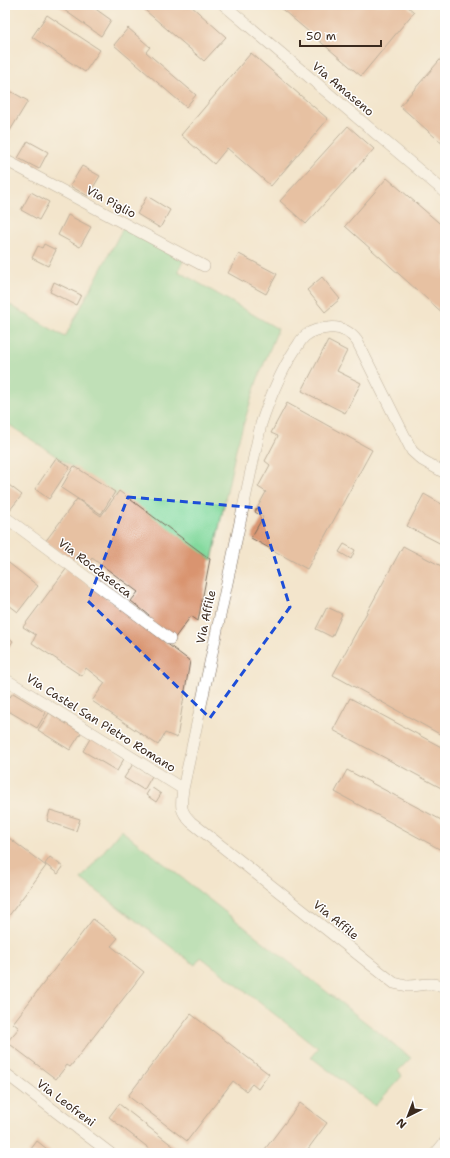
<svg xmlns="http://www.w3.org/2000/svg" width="450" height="1158" font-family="'Shantell Sans',sans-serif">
<rect width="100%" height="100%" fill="#fff"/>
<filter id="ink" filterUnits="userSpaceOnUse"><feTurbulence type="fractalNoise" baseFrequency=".025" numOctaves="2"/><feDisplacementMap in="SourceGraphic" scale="8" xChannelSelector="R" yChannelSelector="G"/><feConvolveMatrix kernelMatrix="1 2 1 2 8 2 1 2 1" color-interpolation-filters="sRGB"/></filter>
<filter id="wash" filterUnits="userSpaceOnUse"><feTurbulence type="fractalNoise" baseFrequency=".012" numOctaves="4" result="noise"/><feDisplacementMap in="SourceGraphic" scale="16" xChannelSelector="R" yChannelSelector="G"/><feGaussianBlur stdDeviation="0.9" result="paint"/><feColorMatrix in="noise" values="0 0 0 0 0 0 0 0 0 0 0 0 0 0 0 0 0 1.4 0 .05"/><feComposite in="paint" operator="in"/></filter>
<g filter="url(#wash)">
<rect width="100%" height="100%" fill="#f3e5cc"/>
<path fill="#83d99d" stroke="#5f825e" d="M 125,224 L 185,257 L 178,271 L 278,329 L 257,381 L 237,445 L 212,560 L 5,422 L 5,302 L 65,337 Z
M 121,830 L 411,1058 L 398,1071 L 402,1076 L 375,1106 L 311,1057 L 318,1048 L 201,957 L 195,965 L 81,879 Z"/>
<g id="blocks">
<path fill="#d9946f" d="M 57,5 L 90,5 L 111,20 L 101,36 Z
M 139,5 L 190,5 L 226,37 L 204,61 Z
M 277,5 L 406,5 L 414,12 L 361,76 Z
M 47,15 L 100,50 L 85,72 L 32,37 Z
M 128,28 L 150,47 L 146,52 L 196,95 L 186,107 L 114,45 Z
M 251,53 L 328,119 L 271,186 L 227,148 L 214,164 L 181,135 Z
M 445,54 L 445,146 L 400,106 Z
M 5,88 L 28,101 L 8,134 L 5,132 Z
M 348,126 L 374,149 L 306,224 L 280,201 Z
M 28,141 L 48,152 L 39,169 L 18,158 Z
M 82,166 L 100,176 L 88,196 L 70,186 Z
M 387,178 L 445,228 L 445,315 L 345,226 Z
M 31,192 L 49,202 L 39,220 L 21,210 Z
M 147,196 L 170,210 L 160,228 L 137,214 Z
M 68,215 L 91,227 L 80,247 L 58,235 Z
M 44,244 L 56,250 L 48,266 L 32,258 L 38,246 L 42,248 Z
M 239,254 L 277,274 L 266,294 L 228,273 Z
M 322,277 L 340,299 L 325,312 L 307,290 Z
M 54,282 L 81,295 L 76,305 L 50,292 Z
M 328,341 L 347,351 L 337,371 L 361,383 L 345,413 L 302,391 Z
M 287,403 L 372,450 L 307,569 L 251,538 L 263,517 L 255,512 L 266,492 L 258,487 L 270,465 L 265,461 L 278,436 L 271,433 Z
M 56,458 L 70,467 L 49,499 L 35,489 Z
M 74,466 L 115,492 L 101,514 L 61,488 Z
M 5,482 L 22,495 L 9,511 L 5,508 Z
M 119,491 L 210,559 L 198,621 L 191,616 L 174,639 L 147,619 L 149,615 L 131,601 L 138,592 L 92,558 L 88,564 L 76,555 L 72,561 L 45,542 L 77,499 L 101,516 Z
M 424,494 L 445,506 L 445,546 L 407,526 Z
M 344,544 L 355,550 L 351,559 L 339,552 Z
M 403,546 L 445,568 L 445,737 L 333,675 Z
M 5,560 L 38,586 L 18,612 L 5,602 Z
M 67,568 L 190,661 L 177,738 L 165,733 L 158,745 L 92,701 L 105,683 L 86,668 L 82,676 L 32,643 L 36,635 L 23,627 Z
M 327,607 L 342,614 L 332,637 L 316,629 Z
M 5,635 L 13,641 L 5,653 Z
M 13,693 L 46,713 L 37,728 L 5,709 L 5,694 L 10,697 Z
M 350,698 L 445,749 L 445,790 L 333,730 Z
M 49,713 L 81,733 L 70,750 L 38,730 Z
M 91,737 L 125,757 L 117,771 L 83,751 Z
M 133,764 L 152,776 L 144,790 L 124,778 Z
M 347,770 L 445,822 L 445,852 L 335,792 Z
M 151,787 L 161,794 L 156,802 L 146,795 Z
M 50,810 L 80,819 L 76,831 L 47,821 Z
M 5,835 L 46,866 L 5,921 Z
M 50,857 L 63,867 L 58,874 L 45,864 Z
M 93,919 L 118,938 L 111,946 L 144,972 L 70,1067 L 67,1065 L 56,1079 L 7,1042 L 19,1028 L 13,1023 Z
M 191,1014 L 269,1074 L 258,1089 L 252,1084 L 246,1091 L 233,1081 L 187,1141 L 128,1096 Z
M 300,1103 L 327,1123 L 305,1153 L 262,1153 Z
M 119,1104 L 178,1150 L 175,1153 L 155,1153 L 109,1117 Z
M 37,1141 L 52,1153 L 28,1153 Z"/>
</g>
</g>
<g filter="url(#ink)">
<use href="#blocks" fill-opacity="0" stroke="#7b6b5b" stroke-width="1"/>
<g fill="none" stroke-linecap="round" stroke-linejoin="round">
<defs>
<path id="street" d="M 224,5 L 445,192
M 5,160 L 204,266
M 445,473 L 422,460 L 412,451 L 357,341 C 350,332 341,326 328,328 C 320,329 312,330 305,336 C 301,339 299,344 296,348 C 281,371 270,397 261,424 L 183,789 C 181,805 179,810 191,822 L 394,983 C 398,984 403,985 407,986 C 420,986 432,981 445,987
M 5,517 L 170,639
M 5,679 L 183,789
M 5,1073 L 110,1153
M 436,1153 L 445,1142"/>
</defs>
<use href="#street" stroke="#7b6b5b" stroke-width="12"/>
<use href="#street" stroke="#fff" stroke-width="11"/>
</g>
</g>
<path d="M0 0H450V1158H0ZM 128,497 L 259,508 L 290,607 L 210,718 L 88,601 Z" fill="#f3e5cc" fill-opacity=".55" fill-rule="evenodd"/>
<path fill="none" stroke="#1d4ed8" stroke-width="3" stroke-dasharray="8 5" stroke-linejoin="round" d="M 128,497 L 259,508 L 290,607 L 210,718 L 88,601 Z"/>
<g text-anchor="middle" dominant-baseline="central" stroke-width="3" stroke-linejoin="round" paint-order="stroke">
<g font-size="12" fill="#3b2a1e" stroke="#fff">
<text transform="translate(343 89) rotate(40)">Via Amaseno</text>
<text transform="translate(111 202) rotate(28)">Via Piglio</text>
<text transform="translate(95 568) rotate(37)">Via Roccasecca</text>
<text transform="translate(206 617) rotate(-78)">Via Affile</text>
<text transform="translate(101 723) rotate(32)">Via Castel San Pietro Romano</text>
<text transform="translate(336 920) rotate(39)">Via Affile</text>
<text transform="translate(66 1103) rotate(37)">Via Leofreni</text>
</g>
</g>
<rect width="450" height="1158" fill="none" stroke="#fff" stroke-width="20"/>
<g transform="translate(408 1116) rotate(222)" stroke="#ffffff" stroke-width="3" paint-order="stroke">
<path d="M0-3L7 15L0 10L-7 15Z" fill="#3b2a1e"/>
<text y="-6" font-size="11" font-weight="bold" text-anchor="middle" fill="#3b2a1e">N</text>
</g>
<path d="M300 40v6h81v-6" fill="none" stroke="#3b2a1e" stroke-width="2"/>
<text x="306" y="40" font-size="12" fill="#3b2a1e" stroke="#ffffff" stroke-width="3" paint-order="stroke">50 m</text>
</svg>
